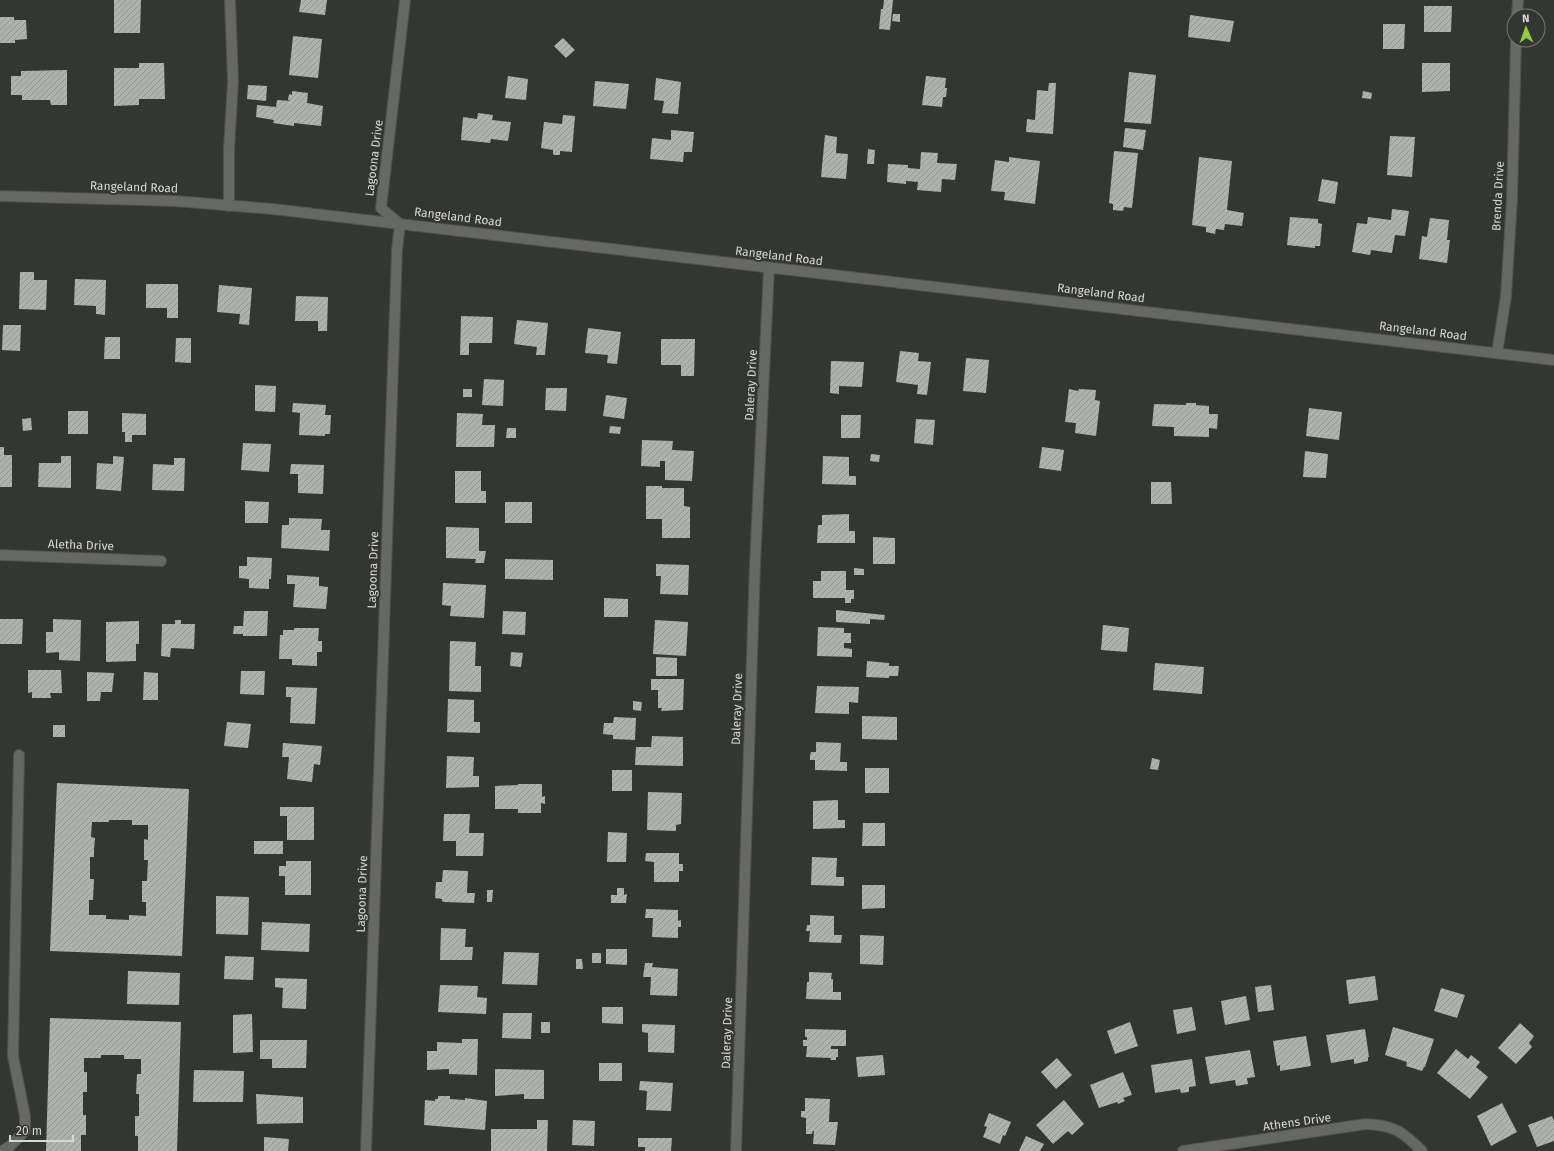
<svg xmlns="http://www.w3.org/2000/svg" width="1554" height="1151" font-family="'Fira Sans',sans-serif">
<defs>
<pattern id="building-hatch" width="6" height="6" patternUnits="userSpaceOnUse"><rect width="6" height="6" fill="#b0b2ae"/><path d="M-1 1l2-2M0 6l6-6M5 7l2-2" fill="none" stroke="#949692"/></pattern>
</defs>
<rect width="100%" height="100%" fill="#343632"/>
<path fill="url(#building-hatch)" fill-rule="evenodd" d="M 114,0 L 141,0 L 140,33 L 114,33 Z
M 301,0 L 327,0 L 325,15 L 299,12 Z
M 884,0 L 893,0 L 890,30 L 879,29 L 881,9 L 883,9 Z
M 1424,6 L 1452,6 L 1451,32 L 1424,32 Z
M 893,14 L 900,14 L 900,22 L 892,21 Z
M 1190,15 L 1234,21 L 1230,42 L 1188,37 Z
M 0,17 L 14,17 L 14,20 L 26,20 L 27,39 L 15,40 L 15,43 L 0,43 Z
M 1383,24 L 1405,24 L 1404,49 L 1383,49 Z
M 293,36 L 322,39 L 318,78 L 289,75 Z
M 563,38 L 575,50 L 566,58 L 554,46 Z
M 139,63 L 164,63 L 165,99 L 139,99 L 139,105 L 114,106 L 114,68 L 139,68 Z
M 1422,63 L 1450,63 L 1450,91 L 1422,92 Z
M 67,70 L 67,105 L 51,105 L 50,100 L 22,100 L 22,95 L 11,95 L 11,76 L 21,76 L 21,71 Z
M 1129,72 L 1156,75 L 1151,124 L 1124,122 Z
M 508,76 L 528,79 L 526,100 L 505,98 Z
M 926,76 L 946,78 L 945,88 L 947,88 L 946,97 L 943,97 L 942,107 L 922,105 Z
M 656,78 L 681,82 L 678,114 L 662,113 L 664,101 L 654,100 Z
M 595,81 L 629,84 L 626,109 L 593,106 Z
M 1049,83 L 1056,83 L 1053,134 L 1026,132 L 1027,119 L 1035,120 L 1037,90 L 1048,91 Z
M 248,85 L 267,86 L 266,101 L 247,99 Z
M 292,91 L 308,93 L 307,103 L 323,106 L 321,126 L 294,123 L 294,126 L 273,123 L 274,120 L 256,117 L 257,105 L 276,107 L 277,100 L 291,101 L 288,100 L 289,94 L 292,95 Z
M 1363,91 L 1372,93 L 1371,99 L 1362,98 Z
M 478,113 L 493,115 L 492,120 L 511,122 L 508,141 L 491,139 L 490,143 L 461,140 L 463,117 L 477,119 Z
M 563,115 L 575,116 L 572,152 L 560,151 L 560,155 L 554,155 L 553,154 L 553,150 L 541,148 L 544,122 L 562,124 Z
M 1125,128 L 1146,130 L 1143,150 L 1123,147 Z
M 671,130 L 694,132 L 692,152 L 684,152 L 683,162 L 650,159 L 652,138 L 671,140 Z
M 825,135 L 837,137 L 836,153 L 848,154 L 846,179 L 821,177 Z
M 1390,136 L 1415,137 L 1412,177 L 1387,175 Z
M 868,149 L 875,150 L 874,164 L 867,164 Z
M 1114,151 L 1138,153 L 1132,208 L 1124,207 L 1123,211 L 1113,210 L 1113,204 L 1109,203 Z
M 921,152 L 938,153 L 937,163 L 957,164 L 955,180 L 942,179 L 941,192 L 917,190 L 918,182 L 906,181 L 906,184 L 887,182 L 888,164 L 908,165 L 908,168 L 920,169 Z
M 1009,157 L 1040,161 L 1035,204 L 1004,200 L 1005,192 L 991,191 L 995,160 L 1009,162 Z
M 1199,157 L 1232,161 L 1227,210 L 1244,213 L 1242,226 L 1225,224 L 1224,230 L 1216,229 L 1215,234 L 1206,232 L 1206,227 L 1192,225 Z
M 1322,179 L 1338,182 L 1335,204 L 1318,201 Z
M 1392,209 L 1409,211 L 1405,236 L 1395,235 L 1392,253 L 1371,250 L 1370,255 L 1352,252 L 1357,223 L 1367,224 L 1368,217 L 1391,220 Z
M 1290,217 L 1318,219 L 1318,223 L 1322,224 L 1320,246 L 1315,246 L 1315,248 L 1287,245 Z
M 1430,218 L 1449,220 L 1447,240 L 1450,240 L 1447,263 L 1419,259 L 1422,236 L 1427,237 Z
M 20,272 L 34,272 L 34,280 L 47,280 L 46,310 L 19,309 Z
M 75,279 L 106,280 L 105,315 L 96,314 L 96,306 L 74,305 Z
M 146,284 L 178,284 L 178,318 L 167,318 L 167,308 L 146,308 Z
M 219,285 L 252,288 L 249,325 L 239,324 L 240,314 L 217,312 Z
M 296,296 L 328,297 L 327,331 L 318,331 L 318,321 L 295,321 Z
M 461,316 L 493,317 L 492,343 L 469,343 L 469,355 L 460,355 Z
M 517,320 L 548,323 L 545,355 L 536,355 L 537,347 L 514,344 Z
M 3,325 L 21,325 L 20,351 L 2,350 Z
M 588,328 L 621,332 L 617,364 L 607,363 L 608,355 L 585,353 Z
M 105,337 L 120,337 L 120,359 L 104,359 Z
M 176,338 L 191,338 L 191,363 L 175,362 Z
M 661,339 L 695,339 L 694,376 L 681,376 L 681,365 L 661,365 Z
M 900,351 L 919,353 L 918,361 L 931,362 L 927,395 L 917,394 L 918,385 L 896,382 Z
M 966,358 L 989,360 L 986,393 L 963,391 Z
M 831,361 L 864,362 L 862,387 L 839,386 L 839,394 L 830,393 Z
M 484,379 L 504,380 L 503,406 L 482,405 Z
M 255,385 L 276,386 L 275,412 L 255,411 Z
M 546,388 L 567,388 L 566,411 L 545,410 Z
M 463,389 L 472,389 L 472,397 L 463,397 Z
M 1069,389 L 1078,391 L 1079,389 L 1096,390 L 1095,400 L 1100,401 L 1096,436 L 1075,433 L 1076,423 L 1065,422 Z
M 606,395 L 627,398 L 624,419 L 603,416 Z
M 293,403 L 326,405 L 325,415 L 331,415 L 330,434 L 325,434 L 325,436 L 299,435 L 300,413 L 292,412 Z
M 1186,403 L 1196,403 L 1196,405 L 1209,406 L 1209,414 L 1218,414 L 1217,429 L 1209,428 L 1209,437 L 1174,436 L 1174,427 L 1152,426 L 1154,404 L 1186,405 Z
M 1309,408 L 1342,412 L 1339,440 L 1306,436 Z
M 68,411 L 88,411 L 88,434 L 68,434 Z
M 122,413 L 146,414 L 146,435 L 132,435 L 132,442 L 125,442 L 125,432 L 122,432 Z
M 457,413 L 483,414 L 482,425 L 495,425 L 494,447 L 456,447 Z
M 841,415 L 861,415 L 860,438 L 841,438 Z
M 31,418 L 32,430 L 23,431 L 22,419 Z
M 916,419 L 935,420 L 933,445 L 914,443 Z
M 610,426 L 621,427 L 620,434 L 609,433 Z
M 507,428 L 516,428 L 516,438 L 506,438 Z
M 642,440 L 673,441 L 672,450 L 694,451 L 692,481 L 665,480 L 665,461 L 660,461 L 660,467 L 641,466 Z
M 243,443 L 271,444 L 269,472 L 241,470 Z
M 0,447 L 4,447 L 4,455 L 12,455 L 12,487 L 0,487 Z
M 1042,447 L 1064,450 L 1061,471 L 1039,468 Z
M 1305,451 L 1328,454 L 1326,478 L 1303,477 Z
M 871,454 L 880,455 L 879,462 L 870,461 Z
M 61,456 L 71,456 L 71,488 L 38,487 L 39,463 L 61,463 Z
M 113,456 L 124,457 L 121,491 L 96,489 L 97,463 L 113,464 Z
M 823,456 L 849,457 L 849,476 L 856,476 L 856,485 L 822,484 Z
M 174,458 L 185,458 L 184,491 L 152,490 L 153,464 L 174,465 Z
M 291,464 L 324,465 L 323,494 L 298,493 L 298,474 L 290,474 Z
M 455,471 L 481,471 L 481,491 L 486,491 L 486,503 L 455,503 Z
M 1151,482 L 1171,482 L 1172,504 L 1151,504 Z
M 646,486 L 662,486 L 662,488 L 684,488 L 684,506 L 690,507 L 690,538 L 662,538 L 662,519 L 646,519 Z
M 245,501 L 269,502 L 268,523 L 245,523 Z
M 505,502 L 532,502 L 532,523 L 505,523 Z
M 849,514 L 849,531 L 855,531 L 855,543 L 817,543 L 818,525 L 822,525 L 822,515 Z
M 289,518 L 322,519 L 321,530 L 330,530 L 329,551 L 281,548 L 282,525 L 289,525 Z
M 446,527 L 479,528 L 479,551 L 486,551 L 484,563 L 475,563 L 476,559 L 446,558 Z
M 873,537 L 895,538 L 895,564 L 873,564 Z
M 247,557 L 272,558 L 271,579 L 269,579 L 269,589 L 249,588 L 249,579 L 239,578 L 239,566 L 247,566 Z
M 505,559 L 553,560 L 553,580 L 505,579 Z
M 656,564 L 689,565 L 688,595 L 660,594 L 661,576 L 656,576 Z
M 854,568 L 864,569 L 864,575 L 854,575 Z
M 821,571 L 846,571 L 846,590 L 854,590 L 854,599 L 851,599 L 851,603 L 845,603 L 845,598 L 813,598 L 813,581 L 821,581 Z
M 287,575 L 319,577 L 319,586 L 328,587 L 326,609 L 293,607 L 295,584 L 287,584 Z
M 443,583 L 486,585 L 484,618 L 450,616 L 451,606 L 442,605 Z
M 604,598 L 628,599 L 628,617 L 604,617 Z
M 836,610 L 885,615 L 884,620 L 870,619 L 870,624 L 836,622 Z
M 244,611 L 268,611 L 267,636 L 243,636 L 243,634 L 233,634 L 234,626 L 243,626 Z
M 503,611 L 526,612 L 525,635 L 502,634 Z
M 0,619 L 23,619 L 22,644 L 0,644 Z
M 53,619 L 81,620 L 80,661 L 59,660 L 59,652 L 46,653 L 46,632 L 53,632 Z
M 175,620 L 181,620 L 181,624 L 195,624 L 194,649 L 171,648 L 170,657 L 161,656 L 162,624 L 175,624 Z
M 655,620 L 688,622 L 686,656 L 653,654 Z
M 139,621 L 139,644 L 136,644 L 136,661 L 106,662 L 106,622 Z
M 1103,625 L 1129,628 L 1127,652 L 1101,650 Z
M 818,627 L 844,628 L 844,633 L 851,633 L 851,643 L 844,643 L 844,648 L 852,649 L 852,657 L 817,656 Z
M 294,628 L 319,628 L 318,641 L 322,641 L 322,652 L 317,652 L 317,666 L 292,665 L 292,659 L 279,659 L 280,635 L 283,635 L 283,630 L 294,630 Z
M 450,641 L 476,642 L 475,666 L 481,666 L 481,692 L 449,691 Z
M 511,652 L 523,653 L 521,667 L 510,666 Z
M 656,657 L 677,658 L 677,676 L 656,676 Z
M 867,661 L 889,663 L 889,666 L 899,666 L 898,676 L 889,676 L 889,678 L 866,677 Z
M 1155,663 L 1204,667 L 1202,694 L 1153,690 Z
M 28,670 L 61,670 L 62,693 L 50,693 L 51,698 L 32,698 L 32,692 L 28,693 Z
M 241,671 L 265,671 L 264,695 L 240,694 Z
M 87,672 L 114,673 L 112,692 L 101,692 L 100,701 L 87,701 Z
M 144,672 L 158,673 L 158,700 L 143,700 Z
M 651,679 L 684,679 L 683,710 L 661,711 L 662,708 L 658,708 L 658,690 L 651,690 Z
M 817,686 L 859,687 L 858,703 L 849,702 L 849,714 L 815,713 Z
M 286,687 L 317,688 L 315,724 L 290,723 L 291,697 L 286,697 Z
M 448,699 L 474,700 L 474,722 L 480,722 L 480,733 L 447,732 Z
M 633,701 L 642,702 L 641,711 L 633,710 Z
M 862,716 L 897,717 L 897,740 L 862,739 Z
M 614,717 L 636,718 L 635,740 L 613,739 L 613,735 L 603,734 L 604,723 L 613,723 Z
M 227,722 L 251,724 L 248,748 L 224,746 Z
M 53,725 L 65,725 L 65,737 L 53,737 Z
M 652,736 L 683,737 L 683,766 L 635,765 L 636,747 L 651,747 Z
M 816,742 L 841,743 L 840,762 L 847,762 L 847,771 L 815,770 L 815,760 L 810,760 L 810,755 L 811,752 L 816,752 Z
M 283,743 L 322,746 L 320,765 L 314,764 L 312,782 L 287,779 L 289,757 L 282,757 Z
M 447,756 L 474,757 L 473,776 L 479,776 L 479,787 L 446,788 Z
M 1152,758 L 1160,760 L 1158,770 L 1150,769 Z
M 865,768 L 889,768 L 889,793 L 865,793 Z
M 612,770 L 632,770 L 632,791 L 612,791 Z
M 57,783 L 189,789 L 182,956 L 50,951 ZM 109,820 L 132,820 L 132,825 L 148,825 L 148,840 L 144,839 L 144,860 L 148,860 L 147,881 L 142,881 L 142,902 L 146,902 L 146,916 L 129,915 L 129,920 L 106,919 L 106,915 L 89,915 L 89,900 L 93,900 L 94,879 L 90,879 L 90,857 L 94,857 L 94,850 L 95,838 L 91,837 L 92,822 L 109,822 Z
M 518,784 L 542,784 L 542,797 L 545,796 L 545,804 L 541,803 L 541,813 L 518,813 L 518,809 L 495,809 L 495,786 L 518,785 Z
M 648,792 L 682,793 L 681,824 L 676,825 L 676,831 L 647,830 Z
M 838,800 L 838,820 L 845,820 L 845,828 L 813,829 L 813,801 Z
M 280,807 L 314,807 L 314,840 L 287,840 L 287,816 L 280,816 Z
M 444,814 L 470,814 L 469,833 L 484,833 L 483,856 L 456,856 L 456,841 L 443,841 Z
M 863,823 L 885,823 L 885,846 L 862,846 Z
M 608,832 L 627,833 L 626,862 L 607,862 Z
M 254,841 L 283,841 L 283,854 L 254,854 Z
M 646,853 L 679,853 L 679,864 L 683,864 L 683,871 L 679,871 L 679,882 L 654,882 L 654,862 L 645,861 Z
M 812,857 L 837,858 L 836,877 L 844,877 L 844,886 L 811,885 Z
M 286,861 L 311,861 L 311,895 L 285,895 L 285,876 L 279,876 L 279,866 L 286,866 Z
M 443,870 L 468,871 L 467,893 L 475,893 L 474,903 L 444,902 L 442,901 L 442,899 L 435,898 L 436,882 L 442,882 Z
M 862,885 L 885,885 L 885,908 L 862,909 Z
M 617,888 L 624,888 L 624,895 L 627,894 L 626,903 L 611,903 L 611,895 L 617,895 Z
M 487,890 L 493,890 L 492,902 L 487,902 Z
M 216,896 L 249,897 L 248,935 L 216,934 Z
M 646,909 L 678,910 L 678,921 L 681,920 L 681,927 L 678,927 L 678,938 L 652,937 L 653,918 L 645,918 Z
M 810,915 L 834,916 L 834,935 L 842,935 L 841,943 L 809,942 L 810,931 L 806,931 L 807,925 L 810,925 Z
M 262,922 L 310,924 L 309,952 L 261,950 Z
M 441,928 L 466,929 L 465,947 L 473,947 L 472,960 L 440,960 Z
M 860,935 L 884,936 L 883,965 L 860,964 Z
M 606,949 L 627,949 L 627,965 L 606,964 Z
M 504,952 L 539,953 L 537,985 L 502,984 Z
M 592,953 L 601,953 L 601,963 L 592,963 Z
M 225,956 L 254,957 L 253,980 L 224,979 Z
M 576,959 L 582,959 L 583,969 L 576,969 Z
M 645,963 L 653,963 L 652,967 L 678,969 L 677,996 L 650,995 L 651,977 L 643,977 Z
M 128,971 L 180,973 L 179,1005 L 127,1004 Z
M 809,972 L 832,973 L 831,979 L 833,979 L 833,992 L 841,992 L 841,1000 L 806,999 L 807,982 L 809,982 Z
M 1375,976 L 1378,1000 L 1349,1004 L 1346,980 Z
M 275,978 L 307,979 L 306,1009 L 282,1008 L 283,988 L 275,987 Z
M 440,985 L 478,986 L 477,997 L 487,998 L 486,1014 L 438,1012 Z
M 1271,985 L 1274,1010 L 1258,1012 L 1255,987 Z
M 1441,988 L 1465,995 L 1457,1018 L 1434,1011 Z
M 1246,996 L 1250,1020 L 1225,1025 L 1221,1001 Z
M 602,1007 L 623,1007 L 623,1024 L 602,1023 Z
M 1192,1007 L 1196,1030 L 1177,1034 L 1173,1010 Z
M 503,1013 L 532,1013 L 531,1039 L 502,1038 Z
M 252,1014 L 253,1052 L 233,1053 L 233,1015 Z
M 50,1018 L 181,1022 L 177,1151 L 138,1151 L 138,1136 L 135,1136 L 135,1116 L 139,1116 L 139,1094 L 136,1094 L 137,1074 L 141,1074 L 141,1059 L 124,1059 L 124,1055 L 101,1055 L 101,1058 L 84,1058 L 84,1072 L 87,1072 L 87,1092 L 83,1092 L 83,1115 L 86,1115 L 86,1135 L 81,1135 L 81,1151 L 46,1151 Z
M 541,1022 L 550,1022 L 550,1033 L 541,1033 Z
M 1130,1022 L 1138,1046 L 1115,1054 L 1107,1031 Z
M 1520,1023 L 1534,1036 L 1529,1043 L 1532,1047 L 1516,1064 L 1498,1048 Z
M 642,1024 L 675,1025 L 674,1053 L 648,1052 L 648,1033 L 642,1032 Z
M 1393,1027 L 1434,1039 L 1425,1067 L 1424,1067 L 1422,1071 L 1406,1066 L 1407,1062 L 1385,1055 Z
M 805,1029 L 846,1030 L 846,1046 L 831,1046 L 831,1049 L 838,1049 L 838,1057 L 836,1057 L 836,1060 L 830,1060 L 831,1058 L 806,1057 L 807,1046 L 803,1046 L 803,1040 L 807,1040 L 807,1037 L 805,1037 Z
M 1365,1029 L 1369,1057 L 1368,1057 L 1368,1061 L 1354,1064 L 1354,1059 L 1331,1063 L 1326,1035 Z
M 1306,1036 L 1311,1066 L 1280,1071 L 1280,1065 L 1277,1066 L 1273,1041 Z
M 462,1039 L 478,1039 L 477,1075 L 449,1074 L 449,1069 L 427,1070 L 427,1051 L 437,1051 L 437,1042 L 462,1043 Z
M 260,1040 L 307,1040 L 306,1068 L 272,1068 L 272,1059 L 260,1059 Z
M 1456,1049 L 1468,1059 L 1471,1055 L 1480,1062 L 1476,1067 L 1488,1077 L 1470,1099 L 1437,1073 Z
M 1250,1050 L 1255,1077 L 1247,1078 L 1248,1084 L 1236,1086 L 1235,1080 L 1210,1084 L 1205,1057 Z
M 883,1055 L 885,1075 L 858,1077 L 856,1057 Z
M 1057,1058 L 1072,1075 L 1056,1089 L 1041,1072 Z
M 1192,1059 L 1196,1086 L 1189,1087 L 1189,1092 L 1181,1093 L 1180,1089 L 1155,1093 L 1151,1065 Z
M 599,1063 L 622,1063 L 622,1081 L 599,1081 Z
M 495,1069 L 544,1070 L 544,1099 L 524,1099 L 524,1094 L 495,1096 Z
M 194,1070 L 244,1071 L 243,1102 L 193,1102 Z
M 1123,1072 L 1132,1095 L 1123,1098 L 1125,1101 L 1118,1104 L 1117,1102 L 1099,1108 L 1090,1085 Z
M 640,1081 L 673,1083 L 671,1111 L 646,1110 L 647,1091 L 639,1090 Z
M 256,1094 L 303,1097 L 303,1123 L 257,1124 Z
M 438,1096 L 450,1096 L 450,1099 L 465,1100 L 465,1098 L 487,1101 L 485,1130 L 424,1125 L 425,1100 L 435,1101 L 435,1099 L 438,1099 Z
M 805,1098 L 830,1099 L 829,1122 L 838,1122 L 835,1145 L 813,1144 L 814,1131 L 813,1131 L 812,1134 L 806,1134 L 806,1118 L 801,1117 L 801,1111 L 805,1111 Z
M 1064,1100 L 1084,1124 L 1072,1135 L 1068,1131 L 1053,1144 L 1036,1125 Z
M 1502,1103 L 1517,1132 L 1491,1146 L 1477,1116 Z
M 989,1113 L 1011,1122 L 1005,1136 L 1003,1135 L 1000,1144 L 983,1137 L 987,1127 L 984,1126 Z
M 1552,1116 L 1554,1121 L 1554,1141 L 1537,1147 L 1528,1125 Z
M 537,1120 L 548,1120 L 547,1151 L 491,1151 L 491,1129 L 537,1129 Z
M 573,1120 L 595,1121 L 594,1146 L 572,1145 Z
M 1026,1136 L 1044,1144 L 1040,1151 L 1019,1151 Z
M 264,1137 L 289,1139 L 288,1151 L 264,1151 Z
M 638,1138 L 672,1138 L 671,1151 L 645,1151 L 645,1147 L 638,1147 Z"/>
<g fill="none" stroke-linecap="round" stroke-linejoin="round">
<defs>
<path id="lane" d="M 229,206 L 229,149 L 233,81 L 230,0"/>
<path id="street" d="M 1517,16 L 1518,0
M 0,196 L 175,201 L 273,209 L 1554,360
M 1497,353 L 1506,296 L 1512,199 L 1516,40
M 0,555 L 161,561
M 2,1151 L 10,1146 L 25,1131 L 25,1116 L 13,1056 L 19,755
M 366,1151 L 397,250 L 400,224 L 381,208 L 405,0
M 736,1151 L 755,564 L 769,268
M 1183,1151 L 1366,1124 C 1394,1125 1403,1132 1422,1151"/>
</defs>
<use href="#lane" stroke="#50514f" stroke-width="12"/>
<use href="#street" stroke="#50514f" stroke-width="12"/>
<use href="#lane" stroke="#666865" stroke-width="10"/>
<use href="#street" stroke="#666865" stroke-width="10"/>
</g>
<g text-anchor="middle" dominant-baseline="central" stroke-width="4" stroke-linejoin="round" paint-order="stroke">
<g font-size="12" fill="#d6d8d6" stroke="#343632">
<text transform="translate(374 158) rotate(-83)">Lagoona Drive</text>
<text transform="translate(134 187) rotate(2)">Rangeland Road</text>
<text transform="translate(1498 196) rotate(-87)">Brenda Drive</text>
<text transform="translate(458 217) rotate(7)">Rangeland Road</text>
<text transform="translate(779 256) rotate(7)">Rangeland Road</text>
<text transform="translate(1101 293) rotate(7)">Rangeland Road</text>
<text transform="translate(1423 331) rotate(7)">Rangeland Road</text>
<text transform="translate(751 385) rotate(-87)">Daleray Drive</text>
<text transform="translate(81 545) rotate(2)">Aletha Drive</text>
<text transform="translate(373 570) rotate(-88)">Lagoona Drive</text>
<text transform="translate(737 709) rotate(-88)">Daleray Drive</text>
<text transform="translate(362 894) rotate(-88)">Lagoona Drive</text>
<text transform="translate(727 1033) rotate(-88)">Daleray Drive</text>
<text transform="translate(1297 1122) rotate(-8)">Athens Drive</text>
</g>
</g>
<g transform="translate(1526 28) rotate(358)"><circle r="19" fill="#343632" stroke="#757774"/>
<path d="M0-3L7 15L0 10L-7 15Z" fill="#92cd3f"/>
<text y="-6" font-size="11" font-weight="bold" text-anchor="middle" fill="#d6d8d6">N</text>
</g>
<path d="M10 1135v6h63v-6" fill="none" stroke="#d6d8d6" stroke-width="2"/>
<text x="16" y="1135" font-size="12" fill="#d6d8d6" stroke="#343632" stroke-width="3" paint-order="stroke">20 m</text>
</svg>
